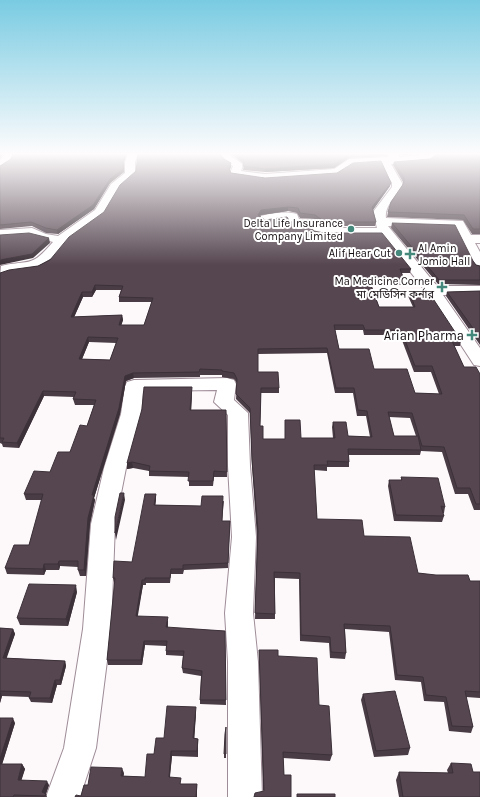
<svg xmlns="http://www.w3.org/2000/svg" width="480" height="797" font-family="Karla,'Noto Sans Bengali',sans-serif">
<rect width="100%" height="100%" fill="#fdf9fb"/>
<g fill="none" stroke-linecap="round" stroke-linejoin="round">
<defs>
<path id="minor" d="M 5,154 L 15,154 L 11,161 L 0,168 L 0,160 Z
M 128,154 L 138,154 L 135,162 L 135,174 L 119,188 L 104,215 L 69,240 L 50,263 L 39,269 L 10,273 L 0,278 L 1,266 C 30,259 30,269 53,242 L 30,236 L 0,238 L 0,230 L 32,228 L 46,234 L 58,236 L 95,210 L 111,184 L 125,173 L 125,162 Z
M 219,154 L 229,154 C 233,159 239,160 243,165 L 241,171 L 265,174 L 334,169 L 349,159 L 388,157 L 389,154 L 399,154 L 399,157 L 433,154 L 434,158 L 429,161 L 391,164 L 402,183 L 402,187 C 396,197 384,206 386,218 L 463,221 L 471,235 L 480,235 L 480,243 L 475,243 L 480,252 L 480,269 L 475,268 L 473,265 L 455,228 L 388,226 L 437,286 L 480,286 L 480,294 L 443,295 L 480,348 L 480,366 L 474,365 L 427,293 L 382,236 L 324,236 L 315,234 L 307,226 L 290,225 L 288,220 L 265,223 L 259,219 L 261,216 C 273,213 285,211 297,214 L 299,219 L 314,220 L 324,228 L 377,228 L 373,212 L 392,187 L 392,183 L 381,163 L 352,165 L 337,175 L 265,180 L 231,175 L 230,173 L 233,166 L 225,162 Z
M 227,378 L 234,380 L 236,384 L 234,400 L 248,413 L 250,466 L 256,537 L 253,613 L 258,662 L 262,797 L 228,797 L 228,662 L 225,613 L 232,537 L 228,466 L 228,415 L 214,402 L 217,390 L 143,391 L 141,414 L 126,468 L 115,524 L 111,629 L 96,748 L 80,797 L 46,797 L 64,748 L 83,629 L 91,524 L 104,468 L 121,414 L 125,386 L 127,382 L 134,380 Z"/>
</defs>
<use href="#minor" stroke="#9e8c97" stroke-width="2"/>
<use href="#minor" fill="#fff" fill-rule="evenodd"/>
</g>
<path fill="#4a3c45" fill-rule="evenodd" d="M 231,154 L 388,154 L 387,156 L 349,158 L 334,168 L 265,172 L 243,170 L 244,164 Z
M 434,154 L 480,154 L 480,234 L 472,234 L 463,220 L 387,217 L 388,212 L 403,184 L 403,182 L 393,165 L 394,162 L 430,159 L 435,156 Z
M 11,159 L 124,162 L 124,172 L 110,183 L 94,209 L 58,234 L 46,233 L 32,226 L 0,229 L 0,166 Z
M 224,159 L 231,163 L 231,167 L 229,170 L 231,173 L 265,178 L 390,186 L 373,210 L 376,222 L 375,226 L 325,226 L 315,219 L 300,218 L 297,213 L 288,211 L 261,215 L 259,216 L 265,220 L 290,222 L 314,231 L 411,269 L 410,273 L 402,273 L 404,280 L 403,285 L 371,284 L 379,307 L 413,307 L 408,296 L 409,291 L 461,341 L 460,346 L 454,346 L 464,367 L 480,374 L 480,510 L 474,510 L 468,494 L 455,494 L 442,452 L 421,451 L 420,455 L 348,455 L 349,462 L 349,467 L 327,467 L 327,471 L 314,470 L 317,519 L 364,536 L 418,573 L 470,581 L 480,581 L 480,698 L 466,697 L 473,727 L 471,733 L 449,731 L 444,702 L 424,701 L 421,682 L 395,680 L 389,632 L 345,629 L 346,653 L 345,659 L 330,658 L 329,643 L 300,641 L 299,579 L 275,578 L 275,619 L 255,619 L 257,537 L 252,466 L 250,413 L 236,399 L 237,383 L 234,379 L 222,377 L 222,375 L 200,375 L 200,377 L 134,378 L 126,381 L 120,414 L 94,498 L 95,500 L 90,524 L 86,576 L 80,576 L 78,570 L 78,567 L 60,566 L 59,570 L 46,570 L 44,575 L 7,574 L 5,568 L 29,545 L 42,500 L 26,500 L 24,494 L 50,472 L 70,452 L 87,426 L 94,405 L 75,405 L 73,399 L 74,397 L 44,396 L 19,448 L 3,447 L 2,444 L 0,443 L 0,273 L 38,266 ZM 96,290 L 121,290 L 119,297 L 119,302 L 152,302 L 144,325 L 121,325 L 123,320 L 122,315 L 74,317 L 83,297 L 92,297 ZM 335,330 L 363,330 L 364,335 L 400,335 L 414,372 L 431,372 L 439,394 L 415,393 L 339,349 ZM 89,342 L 116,343 L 110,360 L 82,359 ZM 327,353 L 335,393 L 353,393 L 357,416 L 366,416 L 370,437 L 348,436 L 333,422 L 332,427 L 333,438 L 301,438 L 285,420 L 285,439 L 263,439 L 260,426 L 261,393 L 279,393 L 279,388 L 258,372 L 258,354 ZM 389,417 L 410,418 L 416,436 L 394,436 Z
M 392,223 L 473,261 L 476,265 L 480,266 L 480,285 L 438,284 L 391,228 Z
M 480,291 L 480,345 L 446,296 L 447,292 Z
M 192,392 L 191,410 L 226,410 L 227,477 L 214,477 L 213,486 L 189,486 L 189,477 L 149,476 L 149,471 L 133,468 L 127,469 L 127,463 Z
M 401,477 L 445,507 L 444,513 L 442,513 L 444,516 L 442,522 L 394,521 L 388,486 L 389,480 L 401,480 Z
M 156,494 L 156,499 L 155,505 L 201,506 L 224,501 L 222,521 L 230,521 L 228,568 L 184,570 L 183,574 L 171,574 L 170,583 L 146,583 L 146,585 L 143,585 L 137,616 L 168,621 L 168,628 L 225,631 L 226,705 L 200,704 L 200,700 L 201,676 L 183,673 L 182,668 L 183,656 L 166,655 L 166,646 L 145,645 L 142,665 L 108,665 L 107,660 L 115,583 L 114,582 L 113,578 L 132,562 Z
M 77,592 L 68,626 L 20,625 L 17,618 Z
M 0,628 L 13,629 L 15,634 L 6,658 L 65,661 L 66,666 L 61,685 L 57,685 L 52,703 L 31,702 L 29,698 L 29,697 L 2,696 L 0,703 Z
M 259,650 L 278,656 L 319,705 L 332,755 L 330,761 L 283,758 L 284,775 L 263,791 Z
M 363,694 L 410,748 L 408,755 L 374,757 L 361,700 Z
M 196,713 L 194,738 L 198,739 L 198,757 L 172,756 L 170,777 L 181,784 L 197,784 L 197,797 L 75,797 L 81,796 L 88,785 L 124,773 L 123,776 L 145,777 L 154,754 L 164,738 Z
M 0,718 L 15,723 L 2,764 L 22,764 L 25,769 L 21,780 L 49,785 L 46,794 L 47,797 L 0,797 Z
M 226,727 L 226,758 L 224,758 L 224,754 Z
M 451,763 L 473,772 L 480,797 L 399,797 L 396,780 L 399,772 L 448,773 L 447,770 Z"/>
<path fill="#3c3138" d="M 0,154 L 3,154 L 0,158 Z
M 125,154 L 127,154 L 124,162 L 124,172 L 110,183 L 94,209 L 58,234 L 57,230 L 123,158 Z
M 349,154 L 349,158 L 334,168 L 265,172 L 265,169 Z
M 401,154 L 420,154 L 400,155 Z
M 231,163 L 231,167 L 229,172 L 229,169 Z
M 391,183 L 390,186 L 372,211 L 372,207 Z
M 288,207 L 288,211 L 261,215 L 258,219 L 258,215 L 261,210 Z
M 49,238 L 50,243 L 33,258 L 0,265 L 0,260 Z
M 95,285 L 96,290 L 92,297 L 92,292 Z
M 82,292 L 83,297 L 72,322 L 71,317 Z
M 122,315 L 123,320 L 120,330 L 119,325 Z
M 88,337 L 89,342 L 80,364 L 79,359 Z
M 133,373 L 134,378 L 126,381 L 120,414 L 94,498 L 95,500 L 90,524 L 86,576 L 84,570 L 88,518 L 92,495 L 125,376 Z
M 192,387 L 192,392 L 191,415 L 190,410 Z
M 43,391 L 44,396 L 19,448 L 17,443 Z
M 132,462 L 133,468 L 127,469 L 127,463 Z
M 124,493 L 125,500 L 116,540 L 115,533 Z
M 156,494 L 156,499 L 155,510 L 154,505 Z
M 59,561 L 60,566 L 59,570 L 58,564 Z
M 44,564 L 46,570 L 44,575 L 43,569 Z
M 142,580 L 143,585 L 137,621 L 136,616 Z
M 76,585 L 77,592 L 68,626 L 66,619 Z
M 168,617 L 168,621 L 167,632 L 166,627 Z
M 13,629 L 15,634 L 5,663 L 3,658 Z
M 144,641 L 145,645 L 142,665 L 141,660 Z
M 65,661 L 66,666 L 61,685 L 60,680 Z
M 55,680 L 57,685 L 52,703 L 50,698 Z
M 0,691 L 2,696 L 0,703 Z
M 196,707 L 196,713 L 194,744 L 193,738 Z
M 13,718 L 15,723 L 1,768 L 0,766 L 0,759 Z
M 198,739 L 198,757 L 197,751 Z
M 171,751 L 172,756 L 169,783 L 169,777 Z
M 22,764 L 25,769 L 20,785 L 18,780 Z
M 122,768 L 124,773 L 123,782 L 121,776 Z
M 47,781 L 49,785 L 45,796 L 42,792 Z
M 197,784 L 197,797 L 196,797 Z"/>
<path fill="#564650" stroke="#3c3138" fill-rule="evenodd" d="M 13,154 L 125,154 L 123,158 L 123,169 L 110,179 L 93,205 L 57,230 L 46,228 L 31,222 L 0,225 L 0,166 L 11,159 Z
M 138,154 L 220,154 L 224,159 L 231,163 L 229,169 L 231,173 L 265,178 L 337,173 L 353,163 L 381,161 L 391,183 L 372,207 L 376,222 L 325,222 L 315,215 L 300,213 L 298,208 L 288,207 L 261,210 L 258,215 L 265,220 L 287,217 L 290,222 L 307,223 L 314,231 L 324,233 L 382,233 L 411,269 L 400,269 L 404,280 L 369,280 L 379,307 L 415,307 L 409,291 L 428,291 L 461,341 L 452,341 L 464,367 L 476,367 L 480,374 L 480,504 L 476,504 L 470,488 L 457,488 L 444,447 L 422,446 L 412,413 L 388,412 L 394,436 L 418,436 L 421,450 L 348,449 L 349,462 L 327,461 L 328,465 L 314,465 L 317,519 L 362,520 L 364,536 L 410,537 L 418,573 L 436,575 L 468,575 L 470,581 L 480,581 L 480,692 L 465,691 L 473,727 L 452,726 L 446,697 L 426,695 L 423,677 L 397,675 L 390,626 L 344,624 L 346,653 L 331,652 L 330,637 L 301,635 L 300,573 L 274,572 L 275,614 L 255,613 L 258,531 L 252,460 L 250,408 L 236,394 L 237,379 L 234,373 L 222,371 L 222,370 L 200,369 L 199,372 L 133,373 L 125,376 L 119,408 L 92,495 L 94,495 L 88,518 L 84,570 L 78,570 L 78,561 L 59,561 L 58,564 L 44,564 L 43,569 L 5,568 L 14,545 L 29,545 L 43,494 L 24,494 L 34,471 L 50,472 L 58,452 L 70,452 L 80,425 L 87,426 L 96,400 L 73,399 L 76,392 L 43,391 L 17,443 L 2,442 L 4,438 L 0,438 L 0,273 L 9,270 L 38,266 L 50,260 L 69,237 L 104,212 L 120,185 L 136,171 ZM 95,285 L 123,286 L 119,297 L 153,298 L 144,325 L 119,325 L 122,315 L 71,317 L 82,292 L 92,292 ZM 334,325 L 363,325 L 365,330 L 401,330 L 415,366 L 432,366 L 442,394 L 415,393 L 407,369 L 374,369 L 369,349 L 339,349 ZM 88,337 L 118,338 L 110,360 L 79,359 ZM 327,348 L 336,388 L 354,388 L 358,410 L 367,411 L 372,437 L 348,436 L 346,422 L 333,422 L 335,438 L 301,438 L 300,420 L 285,420 L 285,439 L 263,439 L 263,426 L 260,426 L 261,388 L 279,388 L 278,372 L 258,372 L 258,349 Z
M 236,154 L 352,154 L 349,154 L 334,164 L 265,169 L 243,166 L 244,160 Z
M 436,154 L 480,154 L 480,229 L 473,229 L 464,215 L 388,212 L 391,202 L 404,183 L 404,178 L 394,162 L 430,159 L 436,155 Z
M 392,223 L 455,225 L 473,261 L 476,265 L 480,266 L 480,280 L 439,280 Z
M 29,233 L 49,238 L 32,254 L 0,260 L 0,235 Z
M 480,291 L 480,338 L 447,292 Z
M 144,387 L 192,387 L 190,410 L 226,410 L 227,472 L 214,471 L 213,481 L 188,481 L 189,472 L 149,471 L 150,466 L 132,462 L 127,463 L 142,409 Z
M 401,477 L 438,478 L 445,507 L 441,506 L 444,516 L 396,515 L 389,480 L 402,480 Z
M 120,493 L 124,493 L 115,533 L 115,517 Z
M 145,494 L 156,494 L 154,505 L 201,506 L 202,496 L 223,496 L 222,521 L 230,521 L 228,563 L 183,565 L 183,569 L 171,569 L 170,578 L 145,578 L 145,580 L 142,580 L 136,616 L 168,617 L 166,627 L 225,631 L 226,700 L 200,700 L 202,671 L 182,668 L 184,651 L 166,651 L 167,641 L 144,641 L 141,660 L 107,660 L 115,578 L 113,578 L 114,561 L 132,562 Z
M 29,584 L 76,585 L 66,619 L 17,618 Z
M 0,628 L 13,629 L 3,658 L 65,661 L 60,680 L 55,680 L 50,698 L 29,698 L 31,692 L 0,691 Z
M 259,650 L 278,650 L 278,656 L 317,658 L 319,705 L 329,706 L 332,755 L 283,752 L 284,775 L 291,775 L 291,797 L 254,797 L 255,793 L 264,791 Z
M 395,691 L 410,748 L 376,751 L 363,694 Z
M 167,706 L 196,707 L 193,738 L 198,739 L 197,751 L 171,751 L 169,777 L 181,778 L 180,784 L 197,784 L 196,797 L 75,797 L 76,795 L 81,796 L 84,785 L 88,785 L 91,767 L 122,768 L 121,776 L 145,777 L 147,754 L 154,754 L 156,738 L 164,738 Z
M 0,718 L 13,718 L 0,759 Z
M 226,727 L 226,754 L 224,754 L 225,734 Z
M 451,763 L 471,764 L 473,772 L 480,772 L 480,797 L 403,797 L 399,772 L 453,773 Z
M 0,764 L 22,764 L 18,780 L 47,781 L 42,792 L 46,794 L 45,796 L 14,795 L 13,797 L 0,797 Z
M 297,794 L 335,794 L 335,797 L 297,797 Z"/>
<linearGradient id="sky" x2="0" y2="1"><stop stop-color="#79cbe2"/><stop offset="0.58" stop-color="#fefcfd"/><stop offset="1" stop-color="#fefcfd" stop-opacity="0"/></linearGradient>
<rect width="480" height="265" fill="url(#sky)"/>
<g fill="#45887c" stroke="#fff" stroke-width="1.5">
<circle cx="351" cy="229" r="4"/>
<circle cx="399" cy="253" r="4"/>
<path d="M408 248h4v4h4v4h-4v4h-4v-4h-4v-4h4z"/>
<path d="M440 281h4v4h4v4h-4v4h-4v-4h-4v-4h4z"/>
<path d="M470 329h4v4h4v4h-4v4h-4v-4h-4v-4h4z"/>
</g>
<g text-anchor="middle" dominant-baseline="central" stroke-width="4" stroke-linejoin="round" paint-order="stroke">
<g font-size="11" fill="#140d11" stroke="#fff" text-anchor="end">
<text x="343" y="223">Delta Life Insurance<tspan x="343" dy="13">Company Limited</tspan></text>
<text x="418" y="248" text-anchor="start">Al Amin<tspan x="418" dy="13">Jomio Hall</tspan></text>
<text x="391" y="253">Alif Hear Cut</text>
<text x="434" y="281">Ma Medicine Corner<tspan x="434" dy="13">মা মেডিসিন কর্নার</tspan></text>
</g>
<g font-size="13" fill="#140d11" stroke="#fff" text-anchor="end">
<text x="464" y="335">Arian Pharma</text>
</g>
</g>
</svg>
